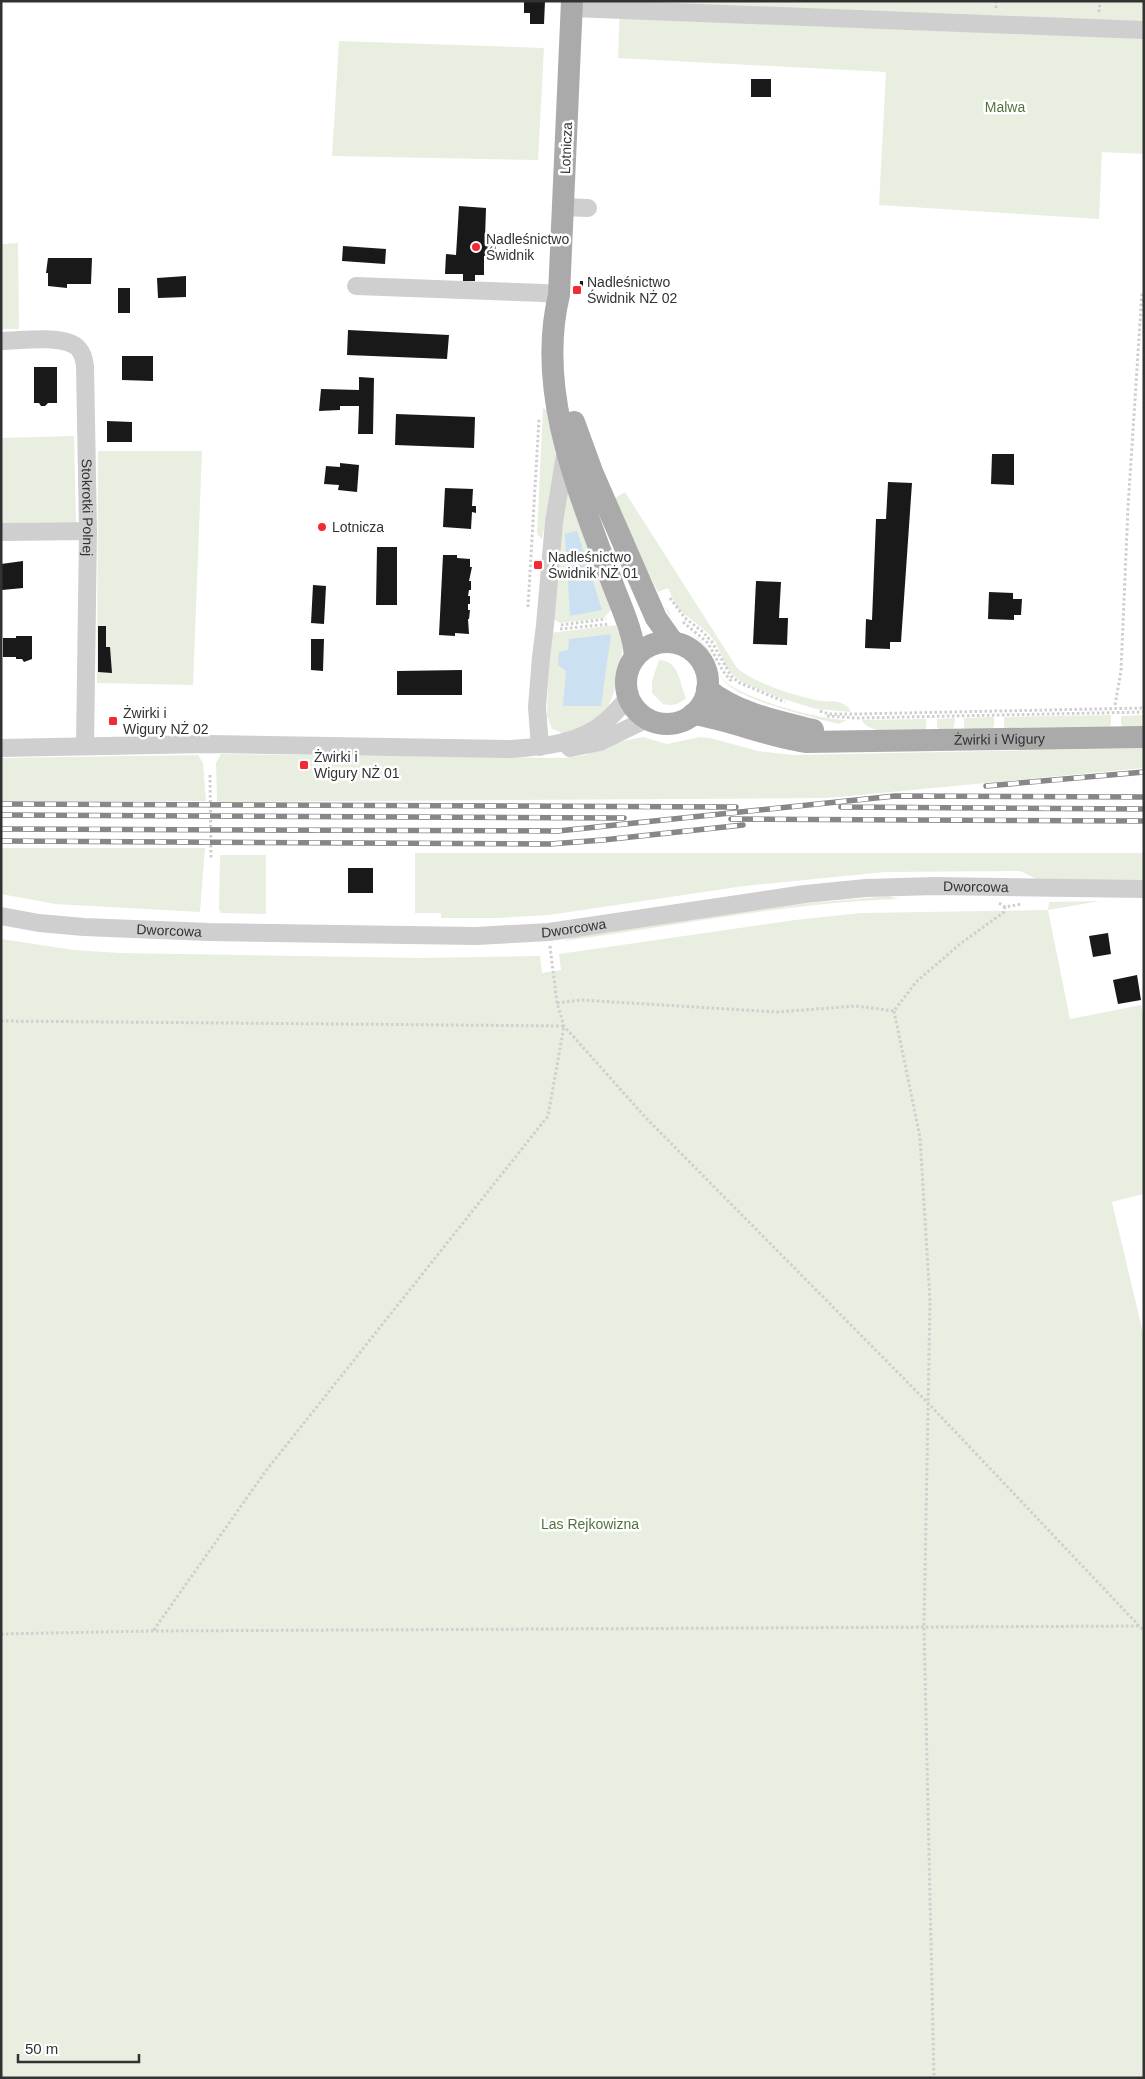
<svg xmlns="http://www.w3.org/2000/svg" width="1145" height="2079" font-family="Helvetica,sans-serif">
<rect width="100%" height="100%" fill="#fff"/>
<path fill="#e8efe0" d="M 620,1 L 1144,1 L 1144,154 L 1102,152 L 1099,219 L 879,205 L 886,72 L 618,58 Z
M 339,41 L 544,48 L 538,160 L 332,156 Z
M 18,243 L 19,329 L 1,329 L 1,244 Z
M 543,408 L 547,410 L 558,445 L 555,477 L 542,539 L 537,534 Z
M 74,436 L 76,522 L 1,523 L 1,438 Z
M 98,451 L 202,451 L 193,685 L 97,683 Z
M 566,476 L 611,610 L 604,618 L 560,623 L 552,618 Z
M 625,492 L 737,668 C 756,684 796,696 820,701 C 828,702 837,700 843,704 C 848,706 849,708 851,712 L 816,709 L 777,697 L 743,683 L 733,675 L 726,667 L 716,643 L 708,633 L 677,608 L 668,588 L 658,592 L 612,500 Z
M 665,607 C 668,609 670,615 673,619 C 683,631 699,636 708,649 C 714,659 716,671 724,680 C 742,699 821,720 847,720 L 839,724 C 814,718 744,701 727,684 C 715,673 713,656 703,645 C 690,630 673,625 665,607 Z
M 616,625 C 619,631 621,637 622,644 C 624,658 613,705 603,715 C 593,725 578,729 565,734 L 552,729 L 547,716 L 550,633 Z
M 659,660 C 680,661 679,683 686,698 C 678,705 673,706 663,704 L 652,693 L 652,681 Z
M 1111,715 L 1111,725 L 1108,728 L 1009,731 L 1004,727 L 1004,717 Z
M 1144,715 L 1144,728 L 1125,728 L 1121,725 L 1121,716 Z
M 994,717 L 994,726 L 991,730 L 967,731 L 964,727 L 964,718 Z
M 955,718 L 954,727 L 951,731 L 941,731 L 937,727 L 937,719 Z
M 926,719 L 926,728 L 923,731 C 908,731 869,736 862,720 Z
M 643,737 L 667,744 L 700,737 L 710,738 L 758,751 L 793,755 L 1144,748 L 1144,768 L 827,798 L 217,802 L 216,763 L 221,754 L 565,758 L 585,755 L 618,742 Z
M 198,755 L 203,763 L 206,801 L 1,801 L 1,758 Z
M 1,848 L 205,848 L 200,912 L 55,904 L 1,894 Z
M 415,853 L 1144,853 L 1144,880 L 1039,880 L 1020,871 L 885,872 L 744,886 L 549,915 L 497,918 L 441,918 L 441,913 L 415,913 Z
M 220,855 L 266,855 L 266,914 L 221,913 L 219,909 Z
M 889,896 L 898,899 C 786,903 674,926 563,941 L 573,937 L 776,906 Z
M 1100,901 L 1048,910 L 1070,1019 L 1141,1005 L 1144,1018 L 1144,1194 L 1112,1202 L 1144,1337 L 1144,2078 L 1,2078 L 1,939 L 74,950 L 119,953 L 421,958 L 540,956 L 542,973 L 561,970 L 559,954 L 795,920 L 861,913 L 1048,910 L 1049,902 Z"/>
<path fill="#cbe0f0" d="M 577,531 L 602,610 L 570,616 L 565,534 Z
M 611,634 L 601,706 L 563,706 L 566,671 L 558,665 L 559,652 L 568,650 L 569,639 Z"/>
<path fill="#191919" d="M 524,1 L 545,1 L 544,24 L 530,24 L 530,13 L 524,13 Z
M 751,79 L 771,79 L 771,97 L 751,97 Z
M 459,206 L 486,208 L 485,239 L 496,239 L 495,257 L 484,256 L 484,275 L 475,275 L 475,281 L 463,281 L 463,274 L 445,274 L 446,254 L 456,255 Z
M 343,246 L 386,249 L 385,264 L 342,261 Z
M 48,258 L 92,258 L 91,284 L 67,284 L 67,288 L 48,286 L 48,273 L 46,273 Z
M 186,276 L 186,297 L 158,298 L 157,278 Z
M 580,281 L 583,281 L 583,292 L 579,292 Z
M 118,288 L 130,288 L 130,313 L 118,313 Z
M 348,330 L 449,335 L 447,359 L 347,355 Z
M 122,356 L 153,356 L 153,381 L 122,380 Z
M 34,367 L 57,367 L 57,403 L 48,403 L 45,406 L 41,406 L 39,403 L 34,403 Z
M 359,377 L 374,378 L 373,434 L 358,434 L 359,406 L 340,406 L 340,410 L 319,411 L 321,389 L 359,390 Z
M 396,414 L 475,417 L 474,448 L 395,445 Z
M 107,421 L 132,422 L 132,442 L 107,442 Z
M 992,454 L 1014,454 L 1014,485 L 991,484 Z
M 340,463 L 359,465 L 357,492 L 338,490 L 339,485 L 324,484 L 326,466 L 340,467 Z
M 888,482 L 912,483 L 901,642 L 890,642 L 890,649 L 865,648 L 866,619 L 872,620 L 876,519 L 886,519 Z
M 445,488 L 473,489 L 472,506 L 476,506 L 476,513 L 472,512 L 471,529 L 443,527 Z
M 318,523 L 327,524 L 326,530 L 318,530 Z
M 377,547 L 397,547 L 397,605 L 376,605 Z
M 443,555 L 457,555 L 457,558 L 470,559 L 470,567 L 472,567 L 469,581 L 471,581 L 471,590 L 469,590 L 468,596 L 470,596 L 470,604 L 468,604 L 468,610 L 470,610 L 469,619 L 468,619 L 469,634 L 455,633 L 455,636 L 439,635 Z
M 23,561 L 23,588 L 2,590 L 1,564 Z
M 756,581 L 781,582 L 779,618 L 788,618 L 787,645 L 753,644 Z
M 313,585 L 326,586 L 324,624 L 311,623 Z
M 989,592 L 1013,593 L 1013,599 L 1022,599 L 1021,615 L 1014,615 L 1014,620 L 988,619 Z
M 98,626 L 106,626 L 106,647 L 110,647 L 112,673 L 98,672 Z
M 16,636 L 32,636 L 32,659 L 24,662 L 22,659 L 16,659 L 16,657 L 3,657 L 3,638 L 16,638 Z
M 311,639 L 324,639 L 323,671 L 311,670 Z
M 462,670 L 462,695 L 397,695 L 397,671 Z
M 348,868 L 373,868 L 373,893 L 348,893 Z
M 1108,933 L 1111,954 L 1093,957 L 1089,936 Z
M 1137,975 L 1141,1000 L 1118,1004 L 1113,980 Z"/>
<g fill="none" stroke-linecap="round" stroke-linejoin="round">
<path stroke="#cfcfcf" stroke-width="3" stroke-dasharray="2.5 2.5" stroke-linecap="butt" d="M 996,8 L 996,1
M 1099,12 L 1100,1
M 670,598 L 685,618 L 703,632 L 712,642 L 731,676 L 740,683 L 785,702
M 528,607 L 539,419
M 683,622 L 708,643 L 723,671 L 732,682
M 561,625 L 606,619
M 560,629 L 609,624
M 1115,705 L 1121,671 L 1128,507 L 1142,292
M 820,711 L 829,714 L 856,714 L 1144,708
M 827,716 L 856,718 L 1144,712
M 210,775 L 211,860
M 999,903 L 1005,907 L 1022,904
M 550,946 L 557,1003 L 564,1026 L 646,1118 L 928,1403 L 1144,1631
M 557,1003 L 581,1000 L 777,1012 L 856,1006 L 894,1011 L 916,982 L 960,944 L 1004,912 L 1005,906
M 894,1011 L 920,1137 L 930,1301 L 924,1627 L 934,2078
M 1,1021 L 564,1026 L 548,1116 L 265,1472 L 153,1631
M 1,1634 L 153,1631 L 1139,1626"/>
<g stroke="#cfcfcf" stroke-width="18">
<path d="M 572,8 L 1144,30"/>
<path d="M 563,207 L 588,208"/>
<path d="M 356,286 L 544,293 L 559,295"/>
<path id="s1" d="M 1,341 C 20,341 64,334 78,348 C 83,353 84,359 85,366 L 88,531 L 85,746"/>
<path d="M 1,532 L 88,531"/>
<path d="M 540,747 L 537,707 L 541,657 L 545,625 L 554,522 L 566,449"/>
<path d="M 1,748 L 209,744 L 509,749 C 542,747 581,744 607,720 C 615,713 622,705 629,697"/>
<path d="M 570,748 L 600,742 L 647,719"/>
<path id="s2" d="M 1,916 L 39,923 L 84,927 L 209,932 L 476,936 L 549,932 L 805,894 L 866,888 L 935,886 L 1144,889"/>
</g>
<g stroke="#aaa" stroke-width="22">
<path d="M 572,1 L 559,295 C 536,390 577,487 609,574 C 618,601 633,628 635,657"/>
<path d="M 574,422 L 593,474 L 656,618 L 673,642"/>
<circle cx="667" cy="683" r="41"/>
<path d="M 707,689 C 736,713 777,721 813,730"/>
<path id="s3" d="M 693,714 C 732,720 768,737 807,742 L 1144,737"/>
</g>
<defs>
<path id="rail" d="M 986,786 L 1144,772
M 1,804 L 736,807
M 841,807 L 1144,809
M 1,815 L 624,818
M 731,819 L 1144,821
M 1,829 L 558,831 L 895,796 L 1144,797
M 1,841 L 550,844 L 603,840 L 743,825"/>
</defs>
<use href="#rail" stroke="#878787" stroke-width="5.5"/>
<use href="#rail" stroke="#fff" stroke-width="4" stroke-dasharray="11" stroke-linecap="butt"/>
</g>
<g fill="#f32a33" stroke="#fff" stroke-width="2">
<circle cx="476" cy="247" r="5"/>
<rect x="572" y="285" width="10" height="10" rx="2.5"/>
<circle cx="322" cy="527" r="5"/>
<rect x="533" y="560" width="10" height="10" rx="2.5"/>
<rect x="108" y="716" width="10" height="10" rx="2.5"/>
<rect x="299" y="760" width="10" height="10" rx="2.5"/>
</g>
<g text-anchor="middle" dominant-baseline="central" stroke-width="5" stroke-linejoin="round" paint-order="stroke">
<g font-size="14" fill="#53723b" stroke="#fff">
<text x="1005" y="107">Malwa</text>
<text x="590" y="1524">Las Rejkowizna</text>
</g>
<g font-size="14" fill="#323232" stroke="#fff">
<text transform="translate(566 148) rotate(-88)">Lotnicza</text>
<text stroke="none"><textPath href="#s1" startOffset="240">Stokrotki Polnej</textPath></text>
<text stroke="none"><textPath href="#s3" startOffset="310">Żwirki i Wigury</textPath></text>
<text stroke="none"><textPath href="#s2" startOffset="979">Dworcowa</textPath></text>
<text stroke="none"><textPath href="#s2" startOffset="574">Dworcowa</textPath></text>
<text stroke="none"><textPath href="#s2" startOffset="169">Dworcowa</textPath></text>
</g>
<g font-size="14" fill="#323232" stroke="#fff" text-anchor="start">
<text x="486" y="239">Nadleśnictwo<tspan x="486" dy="16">Świdnik</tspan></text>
<text x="587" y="282">Nadleśnictwo<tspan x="587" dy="16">Świdnik NŻ 02</tspan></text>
<text x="332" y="527">Lotnicza</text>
<text x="548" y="557">Nadleśnictwo<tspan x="548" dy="16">Świdnik NŻ 01</tspan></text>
<text x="123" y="713">Żwirki i<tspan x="123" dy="16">Wigury NŻ 02</tspan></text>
<text x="314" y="757">Żwirki i<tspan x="314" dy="16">Wigury NŻ 01</tspan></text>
</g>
</g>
<rect width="1145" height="2079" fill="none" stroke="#323232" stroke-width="5"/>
<path d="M18 2054v8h121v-8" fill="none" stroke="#323232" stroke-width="2.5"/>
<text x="25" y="2054" font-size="15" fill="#323232" stroke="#ffffff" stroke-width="4" paint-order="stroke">50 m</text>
</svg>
